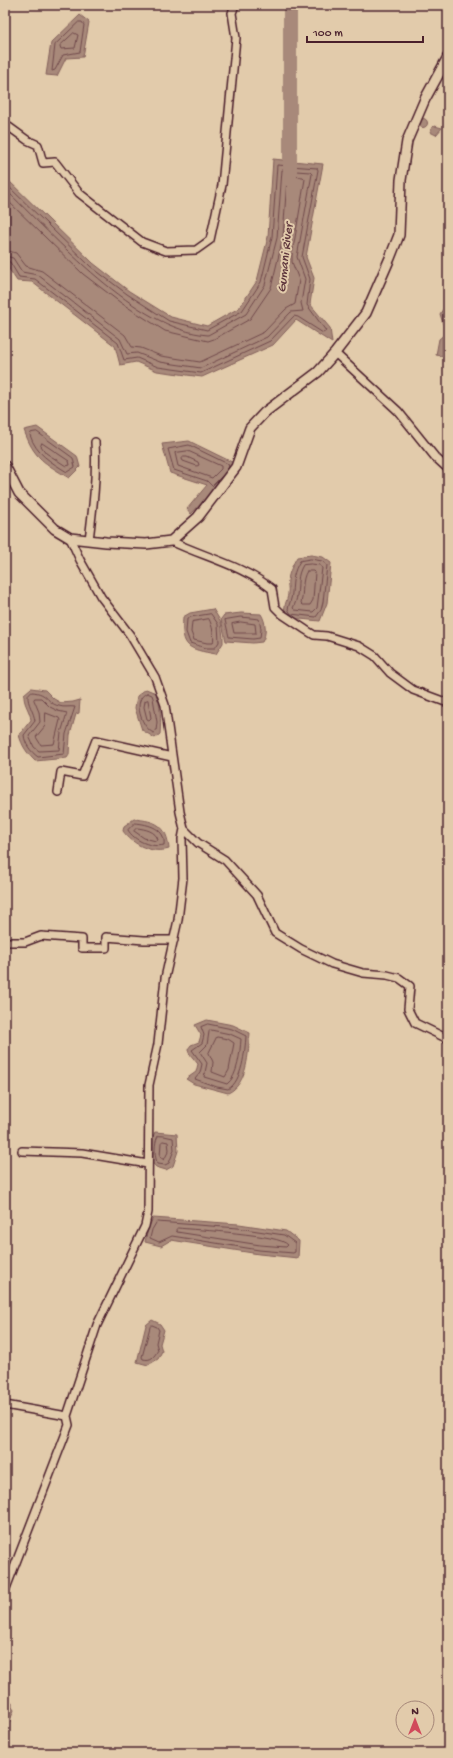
<svg xmlns="http://www.w3.org/2000/svg" width="453" height="1758" font-family="'Gochi Hand',sans-serif">
<rect width="100%" height="100%" fill="#e2cbab"/>
<filter id="ink" filterUnits="userSpaceOnUse"><feTurbulence type="fractalNoise" baseFrequency=".025" numOctaves="2"/><feDisplacementMap in="SourceGraphic" scale="8" xChannelSelector="R" yChannelSelector="G"/><feConvolveMatrix kernelMatrix="1 2 1 2 8 2 1 2 1" color-interpolation-filters="sRGB"/></filter>
<g filter="url(#ink)">
<path fill="#a8897a" stroke="#825f5a" d="M 80,15 L 89,22 L 83,57 L 66,58 L 57,76 L 46,75 L 51,43 Z
M418.5 123a4.5 4.5 0 1 1 9 0a4.5 4.5 0 1 1-9 0Z
M 435,126 L 442,128 L 436,135 L 430,132 L 432,127 Z
M 273,159 L 323,164 L 306,257 L 314,278 L 310,304 L 330,328 L 332,343 L 296,320 L 273,345 L 202,377 L 157,371 L 136,362 L 120,365 L 115,346 L 32,282 L 17,281 L 5,263 L 5,177 L 93,263 L 129,291 L 171,317 L 207,326 L 239,308 L 257,281 L 268,237 Z
M 445,306 L 448,307 L 448,357 L 436,355 L 439,339 L 446,333 L 440,314 Z
M 37,427 L 77,456 L 80,467 L 69,478 C 45,463 34,459 24,430 Z
M 189,441 L 236,464 L 228,475 L 191,514 L 187,509 L 207,485 L 170,473 L 162,444 Z
M 311,555 L 323,557 L 331,563 L 327,603 L 320,621 L 290,618 C 279,611 288,602 288,593 C 289,589 287,584 288,580 C 289,572 293,564 297,557 Z
M 448,567 L 448,598 L 445,585 Z
M 213,609 L 221,622 L 223,638 L 223,643 L 216,654 C 188,649 181,648 183,617 L 190,613 Z
M 241,613 L 261,614 C 266,622 267,634 262,642 L 253,643 L 226,641 L 221,619 L 224,615 Z
M 31,688 L 45,690 L 54,699 L 61,703 L 73,702 L 80,700 L 79,713 L 76,714 L 70,735 L 69,755 L 67,758 L 35,761 C 27,753 22,746 19,735 L 31,720 C 30,710 23,704 24,694 Z
M 146,689 L 156,693 C 161,705 161,721 160,734 L 155,738 L 142,730 L 135,708 L 137,696 Z
M 134,819 C 156,821 167,825 169,849 C 152,854 133,845 123,831 L 124,826 Z
M 207,1020 L 233,1025 L 250,1033 C 248,1053 248,1084 228,1093 L 194,1084 L 186,1079 L 196,1072 L 198,1064 L 189,1053 L 188,1049 L 191,1045 L 199,1042 L 201,1035 L 195,1025 Z
M 155,1132 L 177,1134 L 178,1151 L 173,1166 L 166,1170 L 156,1167 L 150,1160 L 152,1139 Z
M 153,1218 L 239,1224 L 286,1231 L 299,1241 L 298,1258 L 259,1254 L 171,1240 L 161,1246 L 145,1242 L 148,1229 Z
M 152,1320 L 160,1324 L 164,1330 L 160,1344 L 162,1351 L 158,1359 L 148,1365 L 137,1362 L 146,1325 Z
M 5,1700 L 12,1702 L 12,1707 L 14,1710 L 5,1734 Z"/>
<g fill="none" stroke-linecap="round" stroke-linejoin="round">
<path stroke="#70494b" stroke-width="1" d="M 79,22 L 82,22 L 84,25 L 80,52 L 63,55 L 55,70 L 52,71 L 55,45 Z
M 74,33 L 78,35 L 75,48 L 61,49 L 60,46 Z
M 5,183 L 90,266 L 127,294 L 169,321 L 207,330 L 242,311 L 261,282 L 272,237 L 277,165 L 317,168 L 318,170 L 302,257 L 310,279 L 307,305 L 326,331 L 323,333 L 298,317 L 294,316 L 270,341 L 201,373 L 158,367 L 137,358 L 124,360 L 118,343 L 35,279 L 19,277 L 10,262 L 5,261
M 5,189 C 55,237 136,330 208,335 L 246,314 L 265,285 L 277,238 L 282,170 L 310,172 L 312,174 L 297,257 L 305,279 L 301,303 L 303,311 L 291,312 L 267,337 L 201,368 L 160,362 L 137,353 L 127,354 L 120,339 L 38,275 L 22,272 L 13,258 L 5,256
M 5,198 L 83,274 L 121,303 L 165,331 L 208,341 L 214,339 L 250,319 L 271,288 L 283,238 L 287,177 L 289,176 L 303,177 L 305,179 L 292,255 L 292,262 L 299,280 L 295,304 L 286,309 L 264,332 L 200,362 L 161,356 L 141,348 L 132,347 L 125,335 L 42,271 L 26,266 L 16,253 L 5,250
M 37,432 L 73,458 L 75,467 L 67,472 C 51,462 36,454 30,435 L 31,433 Z
M 42,443 L 69,461 L 70,465 L 66,466 L 46,453 L 41,446 Z
M 188,451 L 221,466 L 221,469 L 212,478 L 178,466 L 175,453 Z
M 184,457 L 187,457 L 198,462 L 199,465 L 197,466 L 183,461 L 182,459 Z
M 225,473 L 212,486 L 207,481 L 174,470 L 168,449 L 189,445 L 228,464 L 229,467 L 226,472
M 311,559 L 322,561 L 327,565 L 323,602 L 321,610 L 316,617 L 291,614 L 288,609 C 289,604 292,598 292,593 C 293,580 293,572 300,561 Z
M 311,564 L 320,565 L 322,568 L 317,608 L 313,612 L 295,610 L 293,608 C 295,604 297,599 297,595 C 299,583 296,577 303,565 Z
M 307,571 L 314,571 L 315,572 L 313,600 L 310,605 L 303,605 L 301,603 C 304,592 301,580 307,571 Z
M 211,614 L 218,624 L 219,642 L 215,648 L 206,648 L 190,643 L 186,632 L 187,619 L 191,617 Z
M 241,617 L 259,619 L 261,629 L 260,638 L 253,639 L 229,637 L 225,620 Z
M 209,619 C 212,625 215,637 213,643 L 207,643 L 194,640 L 191,632 L 192,622 Z
M 241,622 L 255,624 L 256,633 L 234,633 L 232,624 Z
M 32,692 C 49,693 46,703 59,706 C 64,708 70,706 75,707 L 66,734 L 64,754 L 38,757 C 30,751 25,744 24,735 L 35,721 C 34,712 27,703 28,696 Z
M 147,693 L 152,695 L 153,698 L 157,722 L 156,731 L 154,733 C 142,729 131,699 147,693 Z
M 35,698 L 41,698 L 50,707 L 58,711 L 67,713 L 61,733 L 59,750 L 39,751 L 34,747 L 29,736 L 40,722 L 39,712 L 34,700 Z
M 148,700 L 151,718 L 149,720 L 147,719 L 144,707 L 145,701 Z
M 46,713 L 59,718 L 60,720 L 54,744 L 41,745 L 36,737 L 45,726 Z
M 135,823 C 149,824 166,829 164,845 C 152,848 134,841 128,830 Z
M 137,828 C 145,829 156,831 158,840 L 156,841 L 144,838 L 134,831 Z
M 208,1024 L 232,1029 L 246,1036 C 245,1051 242,1082 228,1089 L 217,1087 L 195,1079 L 200,1073 L 202,1064 L 192,1050 L 202,1043 L 204,1035 L 201,1027 Z
M 211,1030 L 230,1034 L 241,1039 C 240,1052 238,1076 227,1084 L 204,1077 L 207,1063 L 200,1052 L 207,1045 L 209,1032 Z
M 217,1037 L 228,1039 L 234,1043 L 229,1070 L 225,1077 L 212,1072 L 213,1062 L 209,1053 Z
M 164,1136 L 173,1138 L 174,1150 L 169,1163 L 165,1165 L 158,1164 C 154,1158 154,1142 158,1136 Z
M 163,1141 L 168,1142 L 169,1150 L 164,1160 L 160,1157 L 161,1143 Z
M 157,1222 L 238,1228 L 284,1235 L 295,1243 L 295,1252 L 293,1253 L 259,1250 L 172,1236 L 159,1242 L 150,1238 L 152,1230 Z
M 178,1228 C 195,1230 280,1234 288,1245 L 286,1247 L 260,1245 L 177,1232 L 176,1230 Z
M 152,1325 L 157,1327 L 159,1330 L 156,1343 L 158,1350 C 154,1357 151,1361 143,1359 L 142,1357 L 150,1327 Z"/>
<path stroke="#a8897a" stroke-width="14" d="M 290,5 L 290,180"/>
<defs>
<path id="minor" d="M 5,124 L 27,140 L 38,145 L 43,163 L 55,162 L 79,193 L 142,242 L 166,251 L 196,250 L 210,240 L 222,185 L 236,38 L 232,13 L 235,5
M 335,353 L 398,411 L 435,457 L 448,469
M 70,538 L 80,560 L 101,597 L 130,635 L 155,677 L 165,705 L 180,812 L 184,829 L 198,843 L 225,860 L 257,895 L 275,933 L 301,949 L 332,964 L 363,973 L 387,975 L 399,978 L 410,986 L 408,1009 L 415,1023 L 448,1039
M 89,540 C 93,507 97,475 95,442
M 171,541 C 204,557 242,565 272,589 L 275,607 L 282,614 L 306,630 L 314,635 L 327,636 L 359,646 L 375,656 L 390,673 L 413,690 L 448,703
M 58,792 L 61,772 L 82,776 L 96,740 L 172,757
M 5,942 L 25,942 L 41,936 L 82,939 L 82,948 L 106,948 L 106,937 L 144,940 L 174,940
M 22,1151 L 82,1153 L 148,1164
M 5,1405 L 67,1416 L 69,1425 L 5,1591
M 67,1416 L 97,1325 L 145,1226 L 148,1212 L 149,1085 L 158,1044 L 165,978 L 178,920 L 183,878 L 182,839 L 184,829"/>
<path id="tertiary" d="M 5,466 L 19,493 L 55,529 L 70,538 L 106,542 L 146,544 L 171,541 L 198,517 L 236,467 L 250,428 L 265,412 L 318,372 L 335,353 L 366,313 L 390,258 L 399,235 L 401,180 L 407,141 L 425,99 L 448,57"/>
</defs>
<use href="#minor" stroke="#4a1f2b" stroke-width="10"/>
<use href="#tertiary" stroke="#4a1f2b" stroke-width="12"/>
<use href="#minor" stroke="#e2cbab" stroke-width="7"/>
<use href="#tertiary" stroke="#e2cbab" stroke-width="9"/>
</g>
</g>
<g text-anchor="middle" dominant-baseline="central" stroke-width="4" stroke-linejoin="round" paint-order="stroke">
<g font-size="13" font-style="italic" fill="#5d343b" stroke="#e2cbab">
<text transform="translate(286 258) rotate(-84)">Gumani River</text>
</g>
</g>
<rect width="453" height="1758" fill="none" stroke="#e2cbab" stroke-width="20"/>
<rect x="10" y="10" width="433" height="1738" fill="none" stroke="#4a1f2b" stroke-width="1.5" filter="url(#ink)"/>
<g transform="translate(415 1720)"><circle r="19" fill="#e2cbab" stroke="#a58678"/>
<path d="M0-3L7 15L0 10L-7 15Z" fill="#d1495b"/>
<text y="-6" font-size="11" font-weight="bold" text-anchor="middle" fill="#4a1f2b">N</text>
</g>
<path d="M307 36v6h116v-6" fill="none" stroke="#4a1f2b" stroke-width="2"/>
<text x="313" y="36" font-size="12" fill="#4a1f2b" stroke="#e2cbab" stroke-width="3" paint-order="stroke">100 m</text>
</svg>
